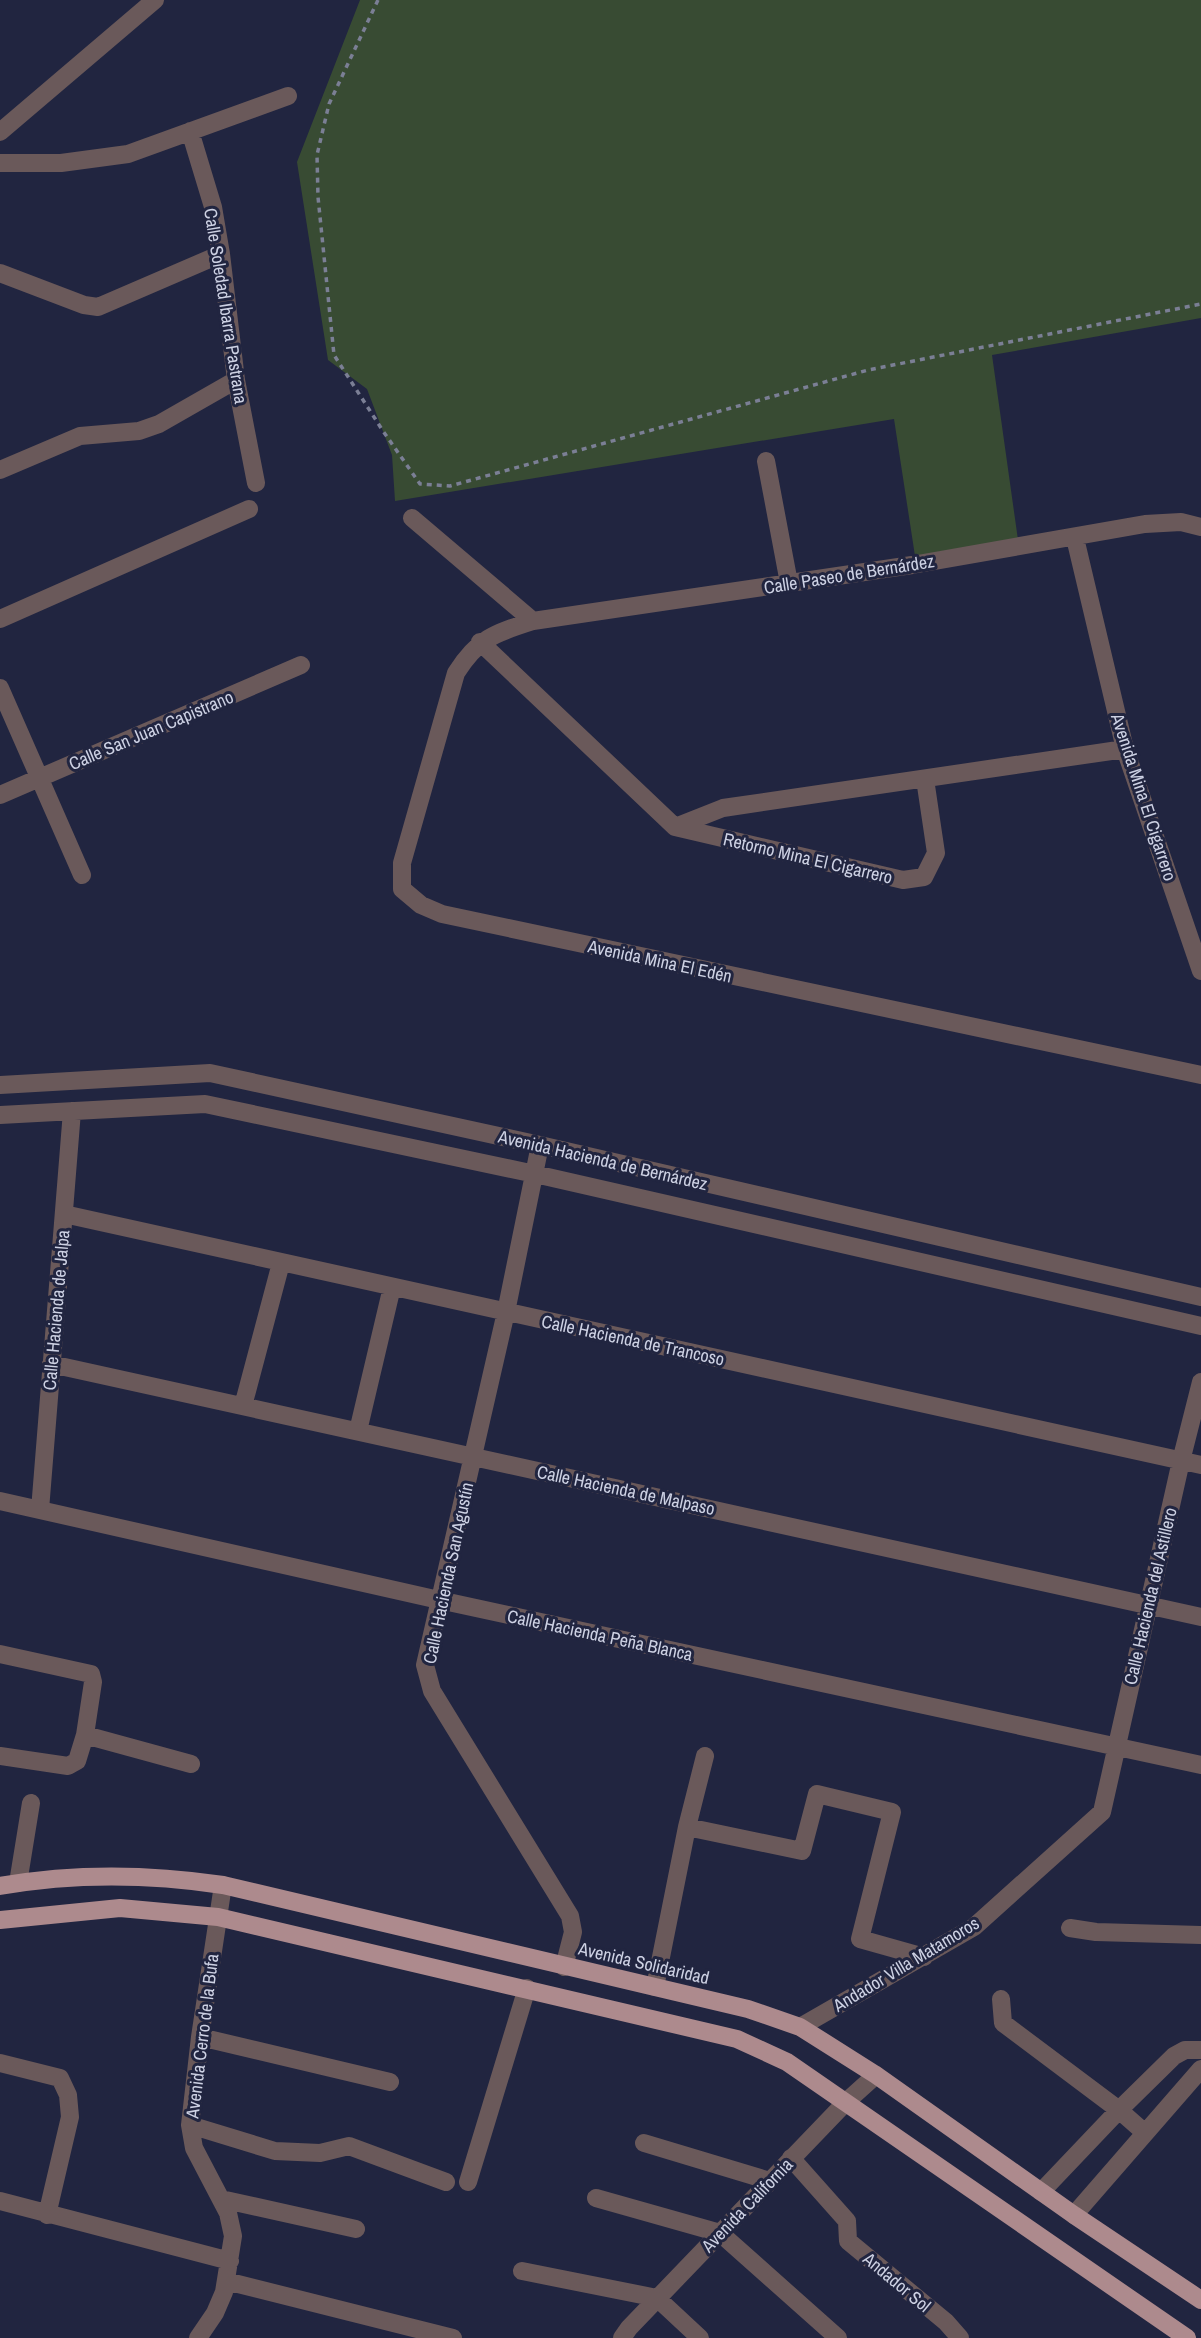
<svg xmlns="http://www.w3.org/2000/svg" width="1201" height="2338" font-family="'Archivo Narrow',sans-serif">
<rect width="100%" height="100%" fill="#212540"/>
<path fill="#384b33" d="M 360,0 L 1201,0 L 1201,318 L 992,355 L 1018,540 L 915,556 L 894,419 L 395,501 L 392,455 L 367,389 L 328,360 L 297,162 Z"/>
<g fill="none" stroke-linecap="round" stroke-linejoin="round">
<path stroke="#7b7f95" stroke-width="3.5" stroke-dasharray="5 5" stroke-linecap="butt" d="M 378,0 L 329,104 L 317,155 L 318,197 L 334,355 L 383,431 L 420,484 L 450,486 L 868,370 L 1201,304"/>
<path stroke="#6a595a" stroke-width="18" d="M 190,131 L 213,207 L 221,254 L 236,380 L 256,483
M 0,132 L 155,0
M 0,163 L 61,163 L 128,154 L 288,96
M 0,273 L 84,305 L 98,307 L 221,254
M 766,461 L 789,583
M 0,470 L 80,436 L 139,431 L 159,424 L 236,380
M 412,518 L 533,621
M 1201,527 L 1181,522 L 1145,524 L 912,565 L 533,621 C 495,633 478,638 456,673 L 402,863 L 402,889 L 421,905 L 442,914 L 1201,1075
M 1075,538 L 1125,749 L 1201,971
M 0,619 L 249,509
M 480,642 L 675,827 L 903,880 L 924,877 L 936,853 L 925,779
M 0,688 L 82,875
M 0,795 L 301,665
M 675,827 L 723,808 L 1125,749
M 0,1085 L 210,1073 L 540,1145 L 1201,1297
M 0,1115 L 205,1104 L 535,1174 L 1201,1326
M 540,1145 L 506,1312 L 425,1665 L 432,1691 L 570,1916 L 573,1932 L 564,1967
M 64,1214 L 1201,1465
M 51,1364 L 1201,1617
M 243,1406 L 281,1263
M 358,1431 L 392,1287
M 0,1501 L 439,1600 L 1201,1765
M 40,1510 L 72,1111
M 0,1654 L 91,1674 L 93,1682 L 85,1735 L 77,1761 L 68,1766 L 0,1756
M 85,1735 L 191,1764
M 687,1827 L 802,1851 L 817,1794 L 892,1812 L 860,1939 L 924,1957
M 18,1883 L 31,1803
M 1070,1928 L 1096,1932 L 1201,1935
M 655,1987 L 687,1827 L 705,1756
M 1001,1999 L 1003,2023 L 1119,2110 L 1144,2132
M 800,2027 L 974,1927 L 1102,1812 L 1181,1461 L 1201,1382
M 200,2037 L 390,2082
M 0,2063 L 60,2078 L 68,2095 L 70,2117 L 47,2215
M 190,2125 L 275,2151 L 320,2153 L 349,2146 L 446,2182
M 644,2143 L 770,2181
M 791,2158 L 847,2221 L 848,2241 L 946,2322 L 960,2338
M 468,2182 L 527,1988
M 1041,2192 L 1119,2110 L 1174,2056 L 1185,2050 L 1201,2050
M 596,2198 L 720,2233 L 838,2338
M 221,2199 L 356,2229
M 0,2201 L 230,2261
M 1074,2215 L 1201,2069
M 522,2271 L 657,2298 L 700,2338
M 226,2281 L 453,2338
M 198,2338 L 215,2313 L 224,2292 L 233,2236 L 228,2213 L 194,2148 L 190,2125 L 200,2037 L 223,1885
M 622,2338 L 629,2328 L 846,2102 L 876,2075"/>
<path stroke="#ad8a8d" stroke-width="18" d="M 0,1886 C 74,1873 149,1874 223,1885 L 748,2009 L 800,2027 L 876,2075 L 1074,2215 L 1201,2300
M 0,1920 L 120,1908 L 218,1917 L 737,2039 L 787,2062 L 1187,2338"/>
</g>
<g text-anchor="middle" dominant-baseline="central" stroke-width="6" stroke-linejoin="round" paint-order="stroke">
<g font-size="18" fill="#cdd1e3" stroke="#212540">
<text transform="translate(226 306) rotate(81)">Calle Soledad Ibarra Pastrana</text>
<text transform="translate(849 574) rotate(-9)">Calle Paseo de Bernárdez</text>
<text transform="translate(151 730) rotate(-23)">Calle San Juan Capistrano</text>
<text transform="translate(1144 797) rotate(72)">Avenida Mina El Cigarrero</text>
<text transform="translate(808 858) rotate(13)">Retorno Mina El Cigarrero</text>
<text transform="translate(660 961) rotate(12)">Avenida Mina El Edén</text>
<text transform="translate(603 1160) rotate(13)">Avenida Hacienda de Bernárdez</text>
<text transform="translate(56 1310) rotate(-85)">Calle Hacienda de Jalpa</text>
<text transform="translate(633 1340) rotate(12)">Calle Hacienda de Trancoso</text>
<text transform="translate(626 1490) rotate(12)">Calle Hacienda de Malpaso</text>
<text transform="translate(448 1573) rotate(-78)">Calle Hacienda San Agustín</text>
<text transform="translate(1150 1596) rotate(-77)">Calle Hacienda del Astillero</text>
<text transform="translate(600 1635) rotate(12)">Calle Hacienda Peña Blanca</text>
<text transform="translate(644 1963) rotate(13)">Avenida Solidaridad</text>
<text transform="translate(906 1964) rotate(-31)">Andador Villa Matamoros</text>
<text transform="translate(202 2036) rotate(-83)">Avenida Cerro de la Bufa</text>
<text transform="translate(747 2205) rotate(-46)">Avenida California</text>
<text transform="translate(897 2282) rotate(40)">Andador Sol</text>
</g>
</g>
</svg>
